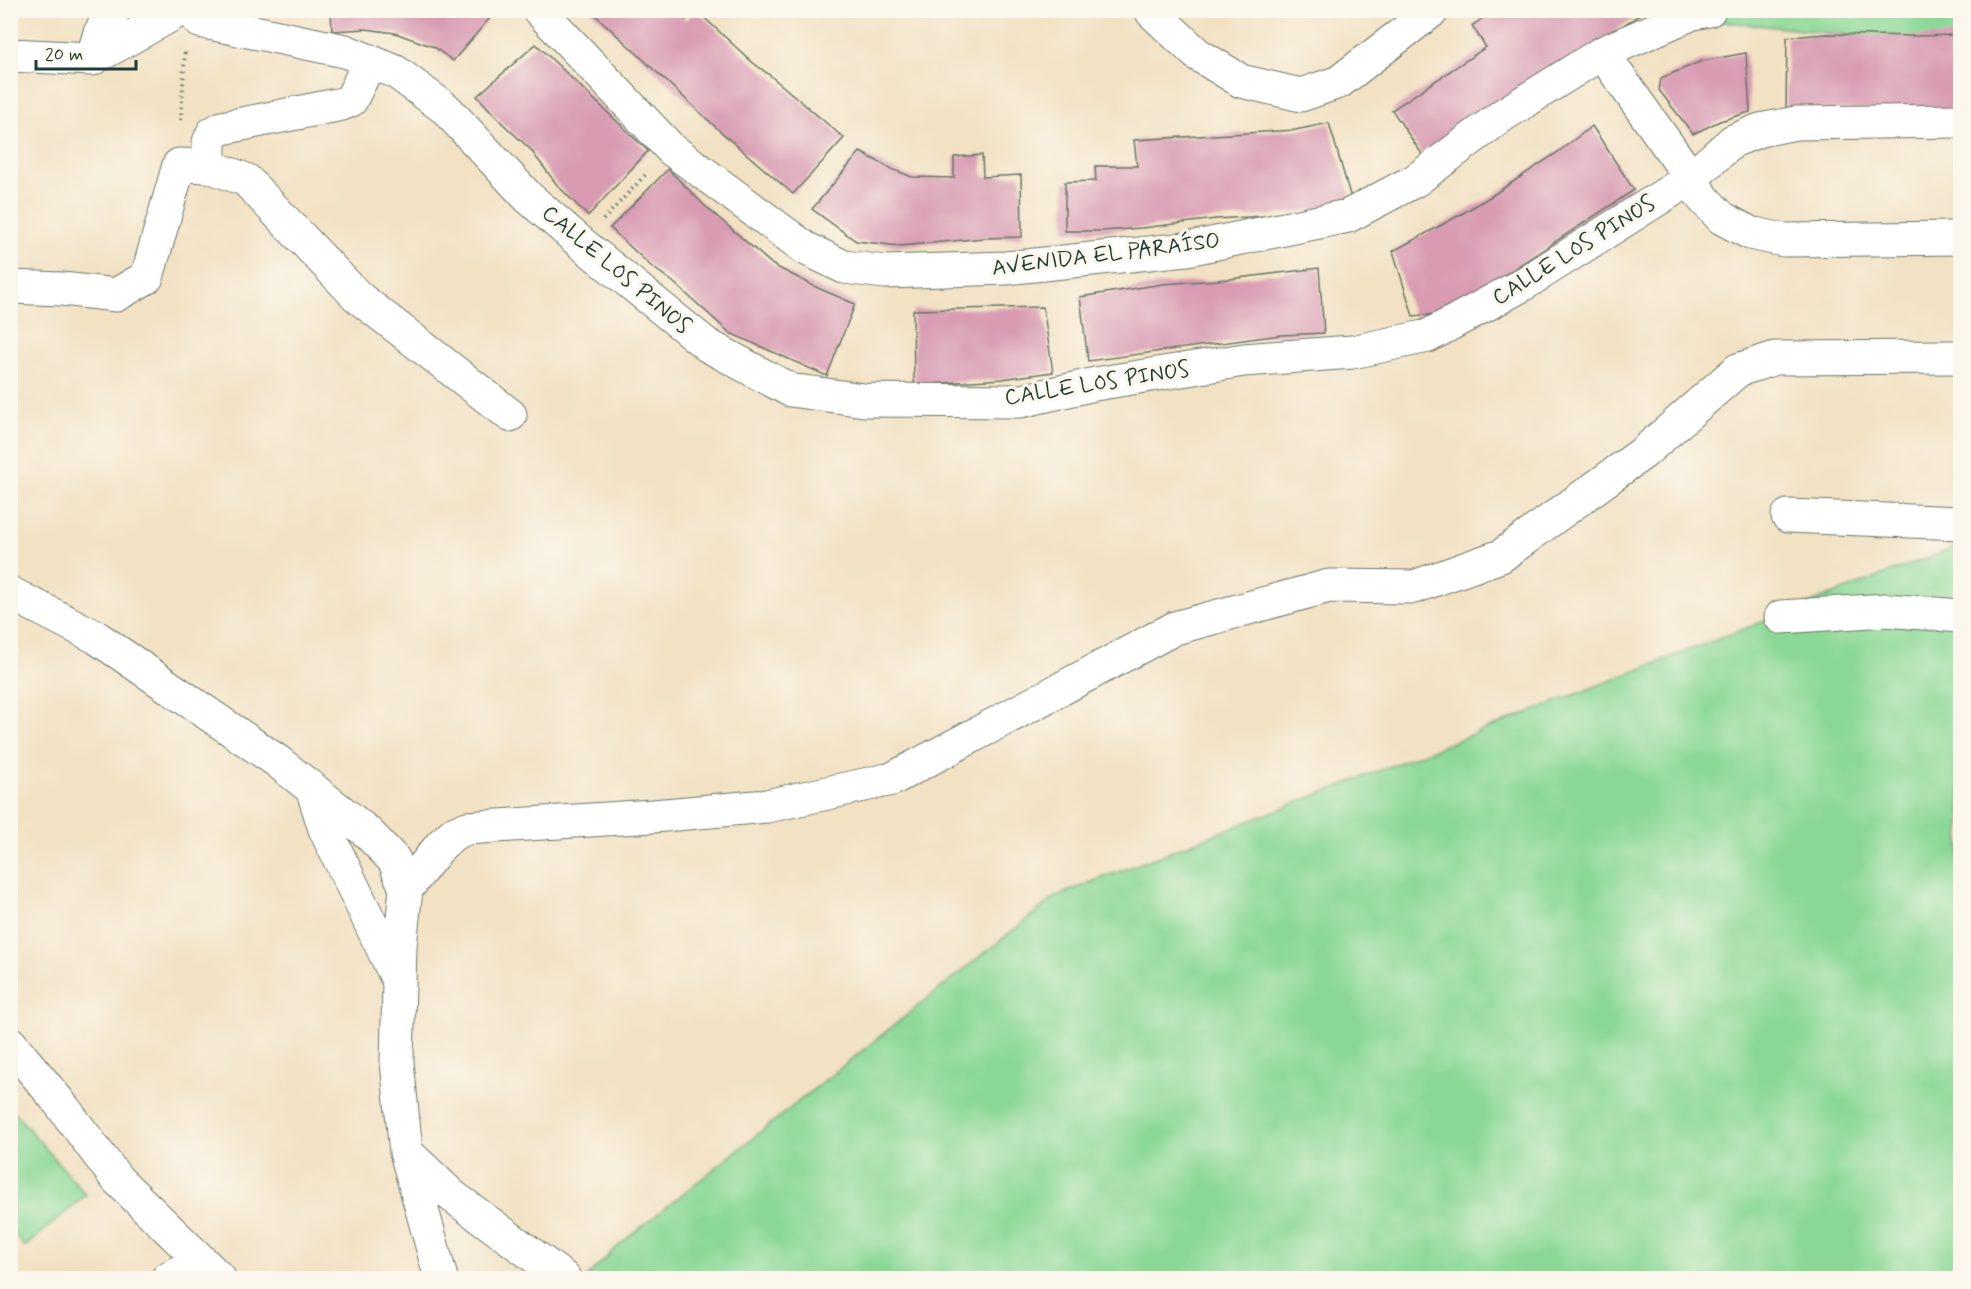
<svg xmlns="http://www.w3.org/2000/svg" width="1971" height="1289" font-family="Mynerve,sans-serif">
<rect width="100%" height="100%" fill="#fbf7ec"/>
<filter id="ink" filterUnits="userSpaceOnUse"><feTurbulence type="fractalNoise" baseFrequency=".0167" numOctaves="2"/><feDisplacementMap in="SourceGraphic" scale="12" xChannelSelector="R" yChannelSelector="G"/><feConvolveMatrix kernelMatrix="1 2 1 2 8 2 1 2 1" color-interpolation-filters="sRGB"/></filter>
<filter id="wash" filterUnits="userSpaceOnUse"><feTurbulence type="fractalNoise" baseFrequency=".008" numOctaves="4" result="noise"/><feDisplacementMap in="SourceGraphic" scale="24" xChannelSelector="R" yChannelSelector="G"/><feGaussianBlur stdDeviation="1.35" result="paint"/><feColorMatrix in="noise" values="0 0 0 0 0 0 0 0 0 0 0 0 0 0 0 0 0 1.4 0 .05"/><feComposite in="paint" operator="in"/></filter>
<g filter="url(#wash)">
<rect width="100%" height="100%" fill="#f2e1c3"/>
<path fill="#8bd896" stroke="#558a65" stroke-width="1.5" d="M 1617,11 L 1960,11 L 1960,46 Z
M 1960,545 L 1960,1278 L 586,1278 L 620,1244 L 1056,896 Z
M 10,1107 L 86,1195 L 25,1247 L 11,1230 Z"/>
<g id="blocks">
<path fill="#d89bb2" d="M 331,10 L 493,10 L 495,12 L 453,61 L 434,47 L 395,33 L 366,29 L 332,31 Z
M 590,10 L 675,10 L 686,20 L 696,10 L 752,62 L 772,77 L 844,138 L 793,194 L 722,133 Z
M 1494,10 L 1647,10 L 1622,26 L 1430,166 L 1392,110 L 1486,47 L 1472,26 Z
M 1827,34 L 1914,36 L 1960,35 L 1960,110 L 1786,110 L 1787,37 Z
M 536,44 L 648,151 L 588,216 L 558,186 L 530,149 L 502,123 L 477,96 Z
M 1746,53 L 1750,112 L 1720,121 L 1693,134 L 1659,90 L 1661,78 L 1702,61 Z
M 1329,123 L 1353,205 L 1264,216 L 1216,219 L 1142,228 L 1102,231 L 1065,231 L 1065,182 L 1096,181 L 1095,166 L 1137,166 L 1134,140 L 1295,130 Z
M 1592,126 L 1634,190 L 1500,278 L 1438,314 L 1413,316 L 1393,251 L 1458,216 L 1493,195 L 1558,152 Z
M 860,152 L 892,169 L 912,177 L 954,178 L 954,157 L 982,155 L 983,177 L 1021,175 L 1022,237 L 984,238 L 900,246 L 856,241 L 812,209 Z
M 668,169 L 705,206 L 773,265 L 818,288 L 855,304 L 827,376 L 730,333 L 673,282 L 651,266 L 610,228 Z
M 1319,268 L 1324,333 L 1281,335 L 1088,361 L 1080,297 L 1163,284 L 1230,279 Z
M 1043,307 L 1053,372 L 1002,379 L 914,385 L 913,310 Z"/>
</g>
</g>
<g filter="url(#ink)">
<use href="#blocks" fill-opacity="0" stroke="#697666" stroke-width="1.5"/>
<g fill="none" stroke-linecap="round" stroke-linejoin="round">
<defs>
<path id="minor" d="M 191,10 L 200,21 L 345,51 L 396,72 L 446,109 L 528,197 L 581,243 L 707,345 L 790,390 L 864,400 L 1021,401 L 1095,384 L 1244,360 L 1352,352 L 1428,336 L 1522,285 L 1691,178 L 1733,141 L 1760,130 L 1796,123 L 1960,121
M 539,10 L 671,149 L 805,248 L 844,267 L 885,272 L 1006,268 L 1187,249 L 1348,216 L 1416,180 L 1503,115 L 1602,53 L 1693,13 L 1709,10
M 1152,12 L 1197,54 L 1241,81 L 1301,95 L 1339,82 L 1433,10
M 1602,53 L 1691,178 L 1702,197 L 1722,218 L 1750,233 L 1783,240 L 1960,238
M 10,55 L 92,59 L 180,10
M 92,59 L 100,33 L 114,10
M 209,166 L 209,142 L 213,133 L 222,128 L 342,104 L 351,100 L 370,61
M 10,287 L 62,289 L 116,295 L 147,277 L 179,165 L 209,166 L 246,180 L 358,297 L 510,415
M 1788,516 L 1960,523
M 10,593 L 96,637 L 277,761 L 367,832 L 394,860 L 406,889 L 400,946 L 397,1062 L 406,1152 L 441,1278
M 1781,617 L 1886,610 L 1960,616
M 312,788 L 325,829 L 397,978
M 406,889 L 441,845 L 453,834 L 467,828 L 653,816 L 767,806 L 892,779 L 1175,628 L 1329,586 L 1414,587 L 1501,556 L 1643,453 L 1738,370 L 1775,358 L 1960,357
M 10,1043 L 59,1102 L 117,1179 L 219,1278
M 406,1152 L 451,1195 L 564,1278
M 168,1278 L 201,1261"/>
</defs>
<use href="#minor" stroke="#697666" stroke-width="35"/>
<path stroke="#697666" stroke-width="4" stroke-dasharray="1.5 4.5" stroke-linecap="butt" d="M 181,120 L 185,49
M 603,220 L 647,173"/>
<use href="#minor" stroke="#fff" stroke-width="33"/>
</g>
</g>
<g text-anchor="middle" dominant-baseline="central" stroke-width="6" stroke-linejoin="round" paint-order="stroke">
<g font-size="22" fill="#1f3d34" stroke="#fbf7ec">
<text transform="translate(1574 251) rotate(-32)">CALLE LOS PINOS</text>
<text transform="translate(1106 255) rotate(-7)">AVENIDA EL PARAÍSO</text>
<text transform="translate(616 270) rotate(40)">CALLE LOS PINOS</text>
<text transform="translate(1097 384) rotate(-9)">CALLE LOS PINOS</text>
</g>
</g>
<rect width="1971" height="1289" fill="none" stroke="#fbf7ec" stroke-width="36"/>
<path d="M36 60v9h100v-9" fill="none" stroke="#1f3d34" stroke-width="3"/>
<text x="45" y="60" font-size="18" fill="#1f3d34" stroke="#fbf7ec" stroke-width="4.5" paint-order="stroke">20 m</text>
</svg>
